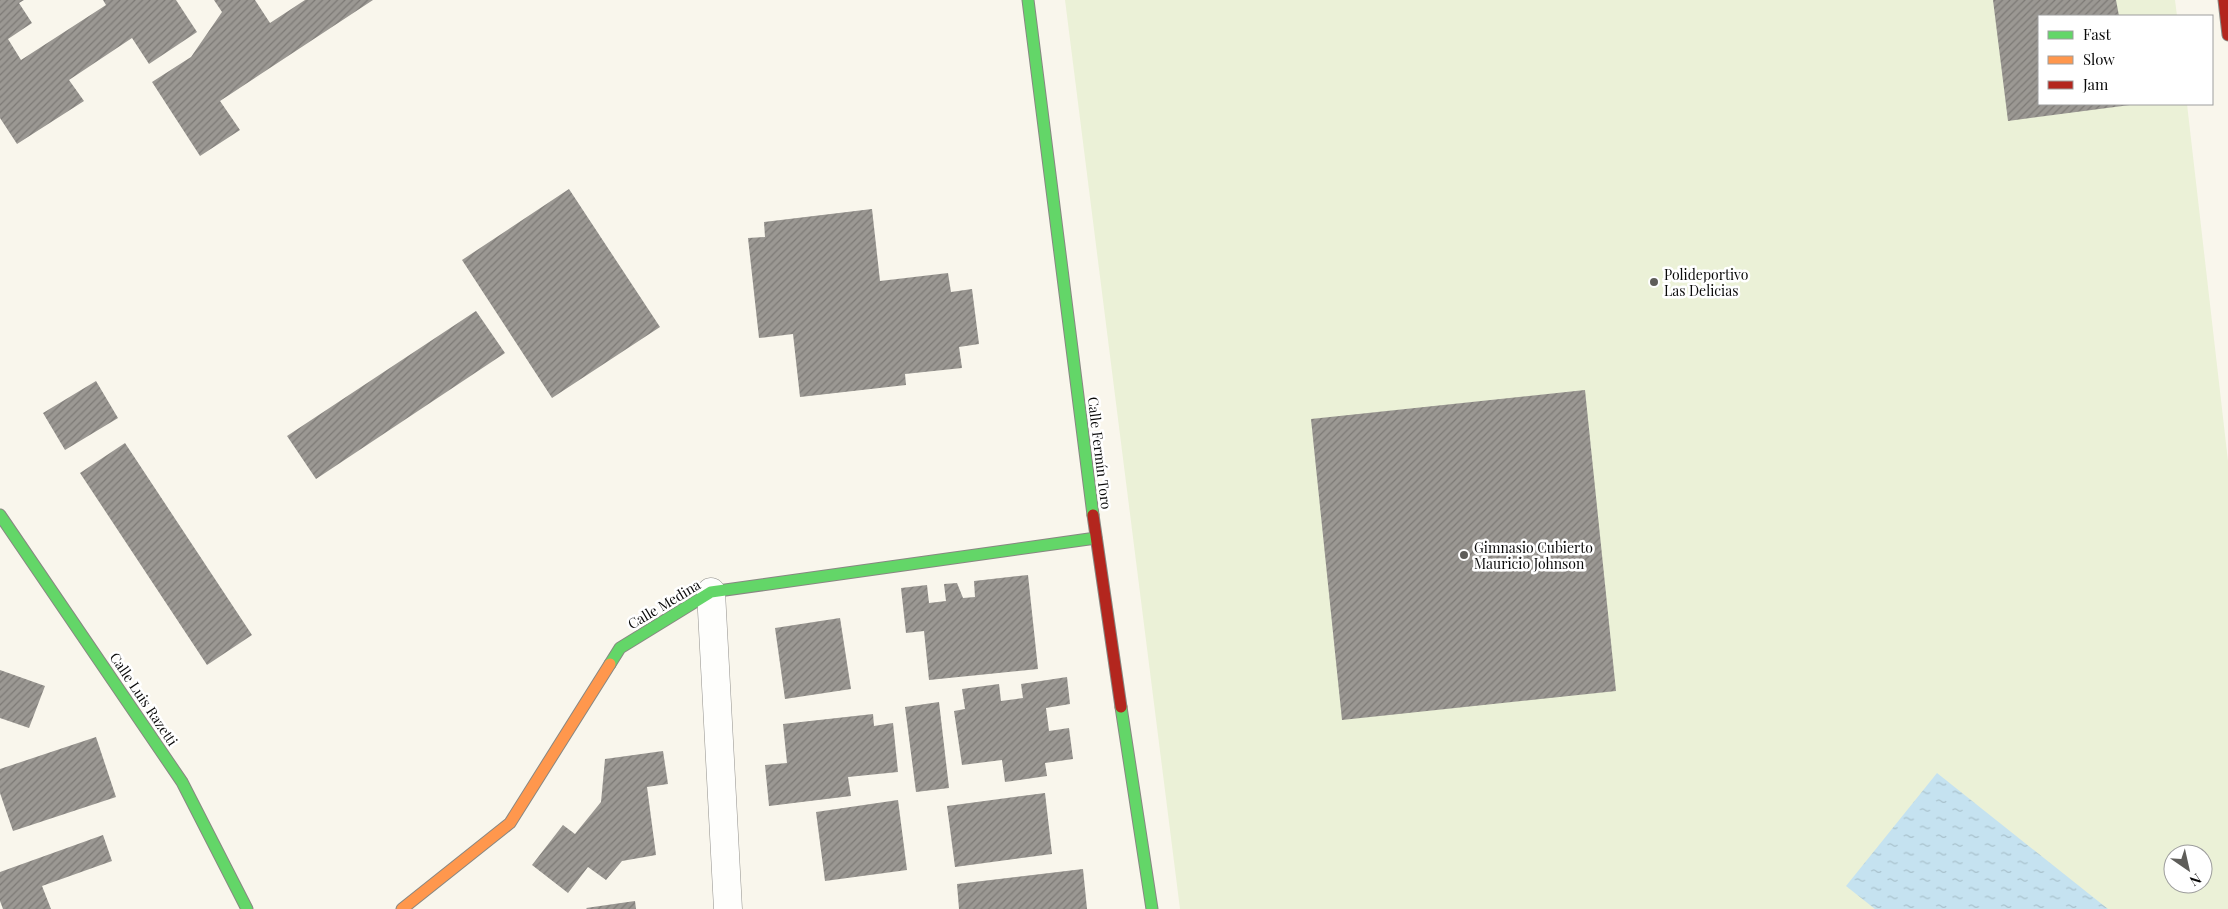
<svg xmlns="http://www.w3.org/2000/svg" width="2228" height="909" font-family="'Playfair Display',serif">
<defs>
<pattern id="water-ripples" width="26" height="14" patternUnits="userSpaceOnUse" patternTransform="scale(1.25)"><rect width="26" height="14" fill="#c5e2f0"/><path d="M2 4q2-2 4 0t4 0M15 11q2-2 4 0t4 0" fill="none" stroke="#a8c1cc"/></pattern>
<pattern id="building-hatch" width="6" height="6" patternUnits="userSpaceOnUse" patternTransform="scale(1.25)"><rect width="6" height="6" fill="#9b9893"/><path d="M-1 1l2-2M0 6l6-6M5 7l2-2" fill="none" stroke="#7d7a76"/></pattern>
</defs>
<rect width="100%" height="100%" fill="#f9f6ec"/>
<path fill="#ebf1d7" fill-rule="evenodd" d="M 1065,0 L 2175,0 L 2177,16 L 2039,16 L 2039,104 L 2187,104 L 2228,461 L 2228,909 L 1180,909 ZM 2173,854 L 2203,854 L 2203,884 L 2173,884 Z"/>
<path fill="url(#water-ripples)" d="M 1937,773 L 2108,909 L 1875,909 L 1846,886 Z"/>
<path fill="url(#building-hatch)" d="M 0,0 L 24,0 L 19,3 L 32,23 L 8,39 L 21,60 L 106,5 L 103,0 L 176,0 L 197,32 L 149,64 L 132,38 L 69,80 L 84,101 L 17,144 L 0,118 Z
M 214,0 L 255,0 L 270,23 L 305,0 L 373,0 L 220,101 L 240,130 L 200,156 L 152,82 L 191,57 L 222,12 Z
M 1993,0 L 2116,0 L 2119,16 L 2039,16 L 2039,104 L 2130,105 L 2008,121 Z
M 569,189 L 660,327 L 552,398 L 462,260 Z
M 872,209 L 880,281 L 948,273 L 951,292 L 972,289 L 979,344 L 959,347 L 962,368 L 905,374 L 906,385 L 800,397 L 793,334 L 759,338 L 748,238 L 765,237 L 764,222 Z
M 476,311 L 505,353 L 316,479 L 287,436 Z
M 96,381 L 118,418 L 65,450 L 43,413 Z
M 1585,390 L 1616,691 L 1342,720 L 1311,419 Z
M 125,443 L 252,635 L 207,665 L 80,473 Z
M 1028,575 L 1038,669 L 929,680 L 924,631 L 906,633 L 901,588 L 927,585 L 929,603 L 946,601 L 944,584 L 957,583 L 963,598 L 975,597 L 974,581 Z
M 840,618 L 851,689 L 785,699 L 775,628 Z
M 0,670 L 45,686 L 29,728 L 0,718 Z
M 1067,677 L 1070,704 L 1046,708 L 1049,731 L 1069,728 L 1073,759 L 1045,763 L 1047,776 L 1005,782 L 1002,760 L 962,765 L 954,711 L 965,709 L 962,689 L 999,684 L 1001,701 L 1023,698 L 1021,684 Z
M 939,702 L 949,788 L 916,792 L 905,707 Z
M 873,714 L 874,726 L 893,723 L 898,772 L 848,777 L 851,796 L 769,806 L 765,765 L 787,763 L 783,724 Z
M 96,737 L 116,797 L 13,831 L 0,793 L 0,769 Z
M 663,751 L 668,784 L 647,787 L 656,855 L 622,861 L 606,880 L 588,867 L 568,893 L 532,865 L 563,825 L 575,834 L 601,802 L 605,759 Z
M 1045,793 L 1052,854 L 955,867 L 947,806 Z
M 898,800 L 907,870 L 825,881 L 816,812 Z
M 103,835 L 112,861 L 42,886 L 51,909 L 3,909 L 0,901 L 0,872 Z
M 1083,869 L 1087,909 L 959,909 L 957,884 Z
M 635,901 L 636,909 L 587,909 L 586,908 Z"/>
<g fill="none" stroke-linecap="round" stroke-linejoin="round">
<defs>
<path id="street" d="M 711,592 L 728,909"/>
<path id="fast" d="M 1028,0 L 1093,515
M 0,515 L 182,782 L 247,909
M 610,664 L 620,648 L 711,592 L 1096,538
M 1121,707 L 1152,909"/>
<path id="slow" d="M 402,909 L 510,823 L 610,664"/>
<path id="jam" d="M 2224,0 L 2228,35
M 1093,515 L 1121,707"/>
</defs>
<use href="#street" stroke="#92908c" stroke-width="29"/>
<use href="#fast" stroke="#888782" stroke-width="13"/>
<use href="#slow" stroke="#888782" stroke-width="13"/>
<use href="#jam" stroke="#888782" stroke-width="13"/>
<use href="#street" stroke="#fefefc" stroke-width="28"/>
<use href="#fast" stroke="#63d668" stroke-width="11"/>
<use href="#slow" stroke="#ff974d" stroke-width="11"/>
<use href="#jam" stroke="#b3261e" stroke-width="11"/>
</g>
<g fill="#5e5d59" stroke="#fff" stroke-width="2">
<circle cx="1654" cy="282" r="5"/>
<circle cx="1464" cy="555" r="5"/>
</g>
<g text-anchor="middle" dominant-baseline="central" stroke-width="5" stroke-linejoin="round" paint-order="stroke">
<g font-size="14" fill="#0a0a0a" stroke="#fff" text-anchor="start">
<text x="1664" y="274">Polideportivo<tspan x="1664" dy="16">Las Delicias</tspan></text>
<text x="1474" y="547">Gimnasio Cubierto<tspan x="1474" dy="16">Mauricio Johnson</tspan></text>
</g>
<g font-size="14" fill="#0a0a0a" stroke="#fff">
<text transform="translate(1100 453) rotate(83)">Calle Fermín Toro</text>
<text transform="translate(664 604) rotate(-31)">Calle Medina</text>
<text transform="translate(144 699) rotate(56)">Calle Luis Razetti</text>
</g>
</g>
<rect x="2038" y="15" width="175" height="90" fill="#ffffff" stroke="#9d9d9d"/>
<rect x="2048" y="31" width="25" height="8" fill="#63d668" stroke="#9d9d9d"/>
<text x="2083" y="40" font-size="15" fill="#0a0a0a">Fast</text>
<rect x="2048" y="56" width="25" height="8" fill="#ff974d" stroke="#9d9d9d"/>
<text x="2083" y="65" font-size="15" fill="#0a0a0a">Slow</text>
<rect x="2048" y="81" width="25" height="8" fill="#b3261e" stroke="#9d9d9d"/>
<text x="2083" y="90" font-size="15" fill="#0a0a0a">Jam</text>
<g transform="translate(2188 869) rotate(146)"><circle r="24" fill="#ffffff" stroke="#9d9d9d"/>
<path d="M0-4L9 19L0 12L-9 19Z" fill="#5e5d59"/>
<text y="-8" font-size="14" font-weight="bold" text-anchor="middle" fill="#0a0a0a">N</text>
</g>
</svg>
